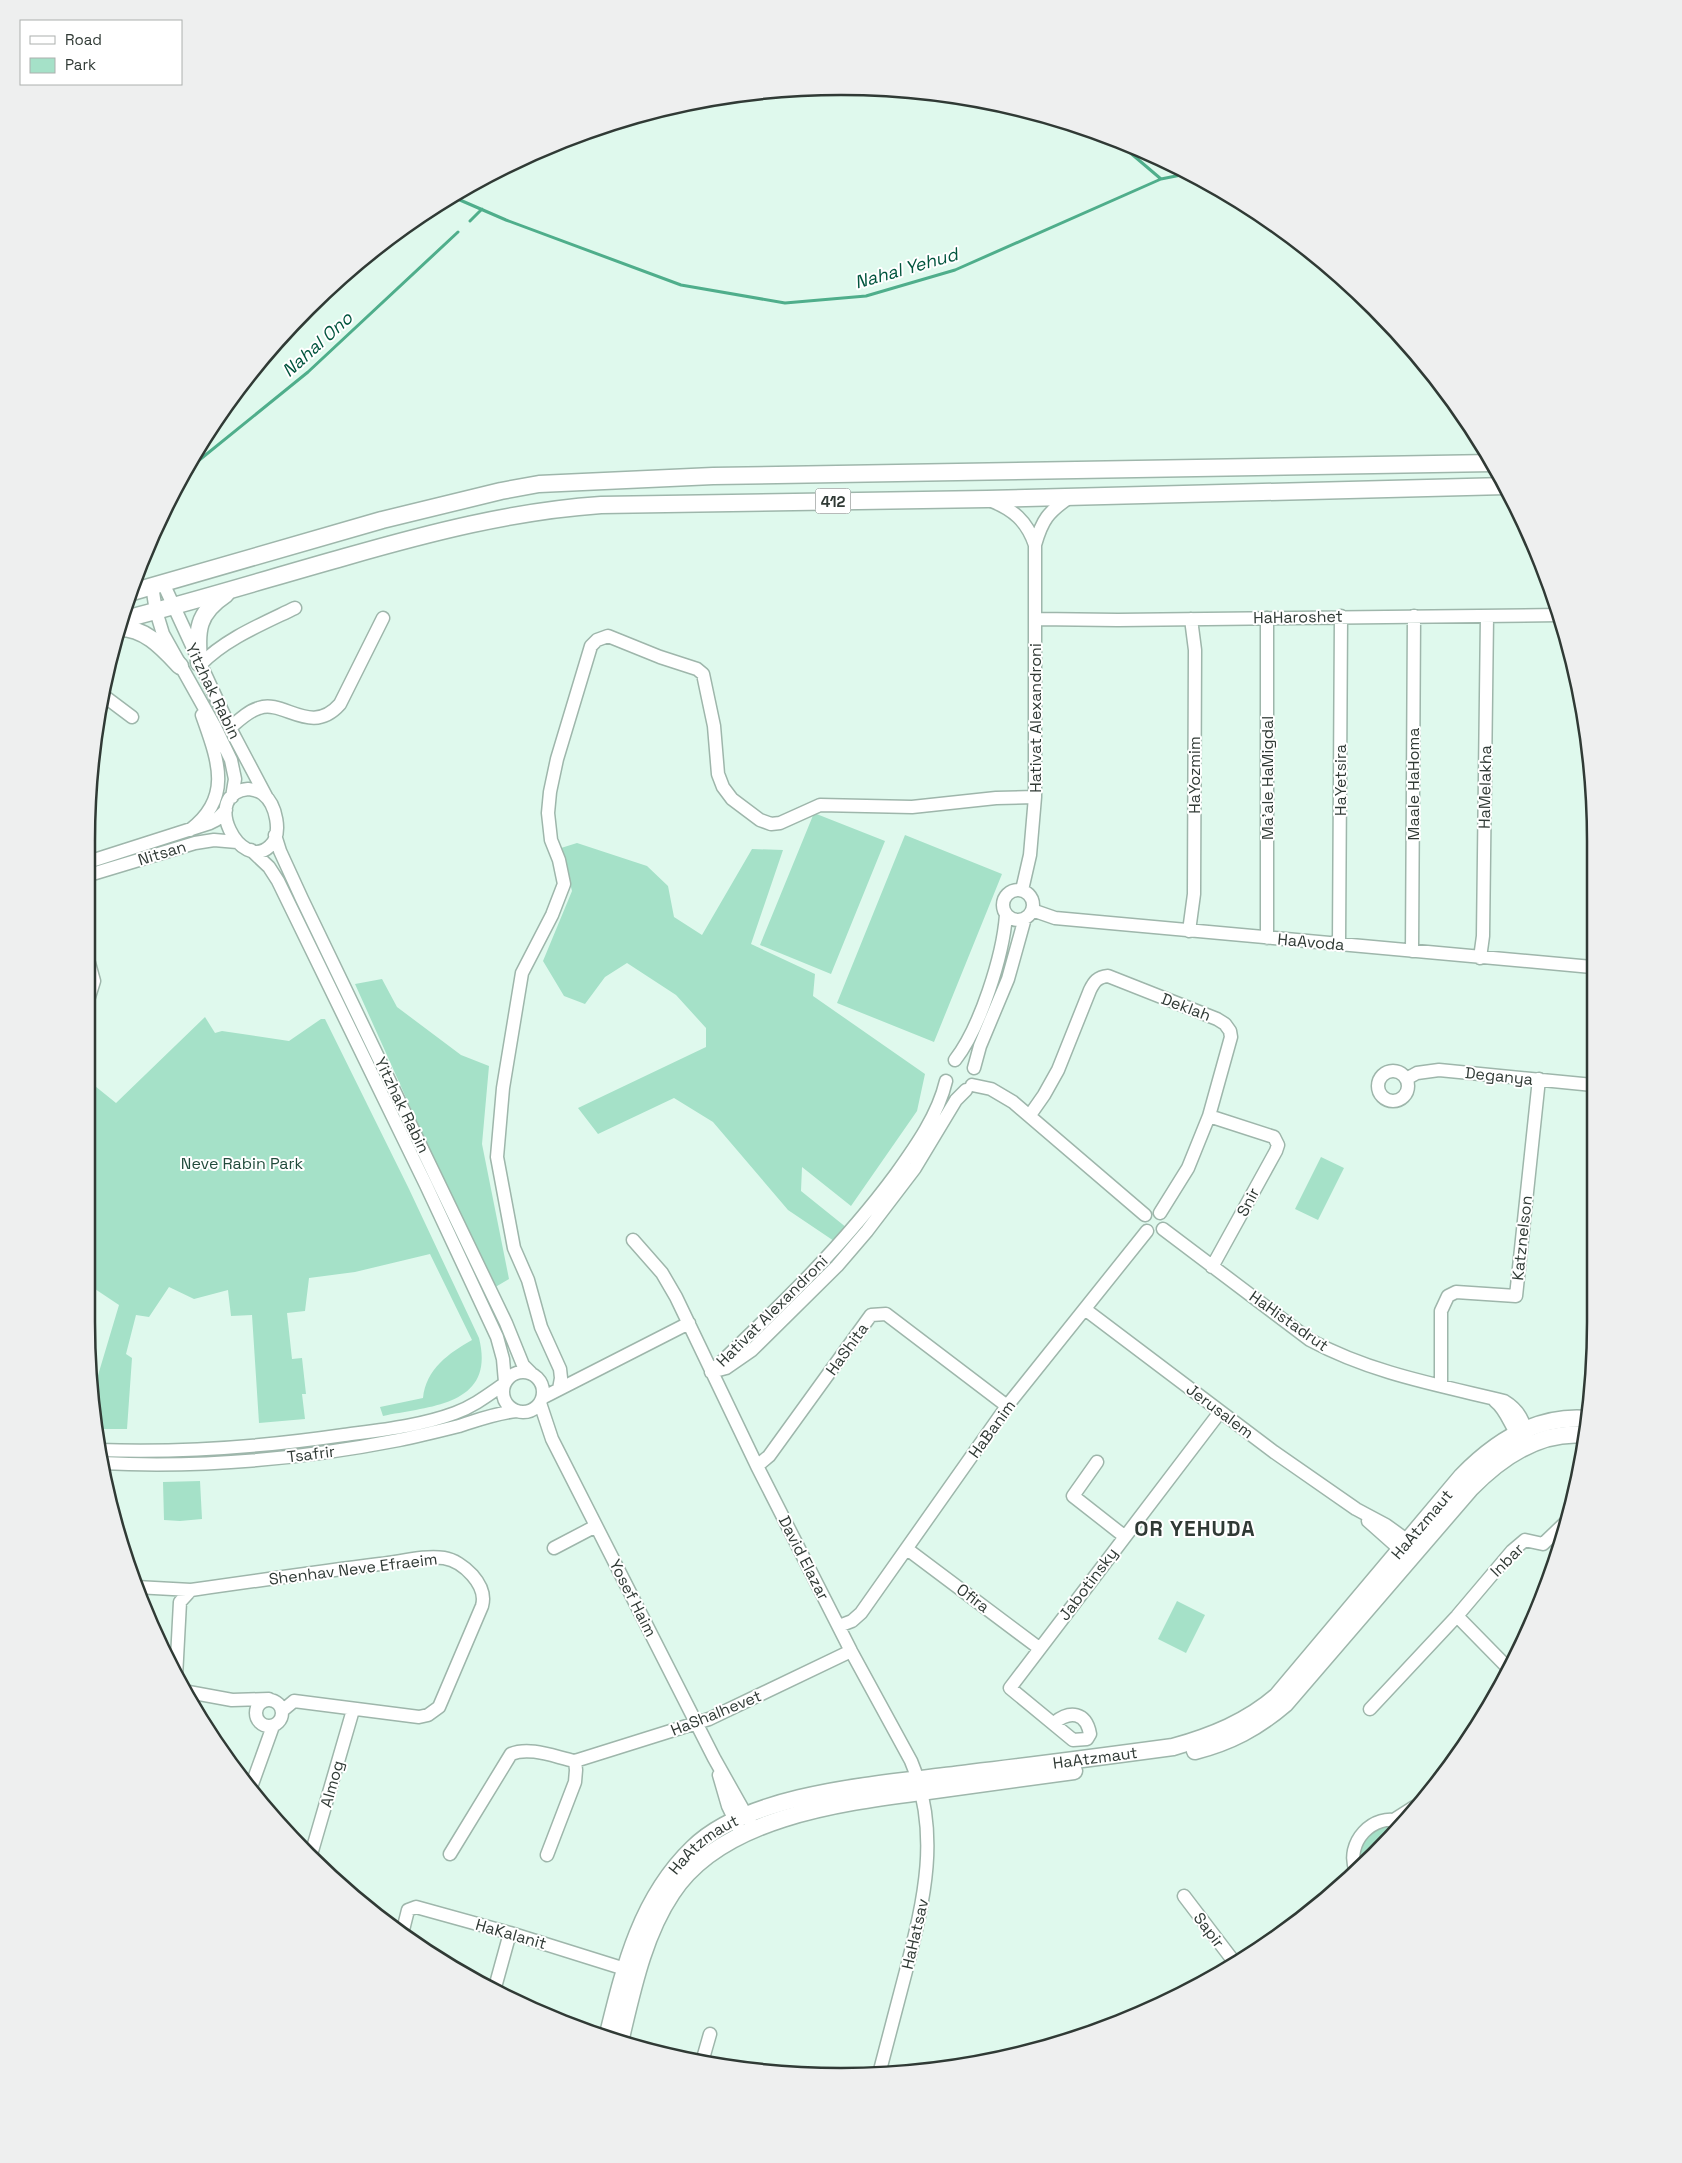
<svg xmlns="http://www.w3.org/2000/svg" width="1682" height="2163" font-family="'Space Grotesk',sans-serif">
<rect width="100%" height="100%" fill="#dff9ed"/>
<path fill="#a5e1c8" d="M 814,813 L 885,841 L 831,974 L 760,945 Z
M 905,835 L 1002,874 L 934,1042 L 837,1003 Z
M 577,843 L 647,866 L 668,886 L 674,917 L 702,935 L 752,849 L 783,850 L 751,944 L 815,974 L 813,996 L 925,1074 L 917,1111 L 851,1206 L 802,1167 L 801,1191 L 847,1228 L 834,1241 L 788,1210 L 713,1122 L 674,1098 L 598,1134 L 578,1108 L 706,1047 L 706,1028 L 676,995 L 627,963 L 605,977 L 585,1004 L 564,996 L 543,961 L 572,891 L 561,848 Z
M 382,979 L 397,1007 L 461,1055 L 489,1066 L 482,1144 L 509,1279 L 492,1289 L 355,984 Z
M 205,1017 L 215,1033 L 222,1031 L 289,1041 L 321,1019 L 325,1019 L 409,1189 L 479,1338 C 496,1406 430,1406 383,1416 L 380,1407 L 423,1398 C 426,1369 449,1353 472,1340 L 430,1254 L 355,1272 L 309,1278 L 305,1311 L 287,1313 L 292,1359 L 302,1358 L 306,1394 L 302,1394 L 305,1419 L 259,1423 L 252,1315 L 231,1316 L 228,1290 L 194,1299 L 169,1287 L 149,1317 L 136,1315 L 126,1354 L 132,1358 L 127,1429 L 94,1429 L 93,1392 L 119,1305 L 92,1287 L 90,1118 L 94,1107 L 90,1104 L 90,1082 L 116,1103 Z
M 1321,1157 L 1344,1168 L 1318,1220 L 1295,1209 Z
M 200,1481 L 202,1519 L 180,1521 L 164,1520 L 163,1482 Z
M 1177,1601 L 1205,1615 L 1186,1653 L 1158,1639 Z
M 1401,1824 L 1374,1856 L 1357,1870 L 1358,1842 L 1374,1825 Z"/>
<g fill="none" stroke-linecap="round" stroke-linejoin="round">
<path stroke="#4fae8b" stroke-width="3" d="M 1114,139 L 1161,179
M 453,197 L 506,220 L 681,285 L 785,303 L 866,296 L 955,270 L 1161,179 L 1186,174
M 470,221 L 482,209
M 187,470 L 308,372 L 458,232"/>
<defs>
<path id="minor" d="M 989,500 C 1013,509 1027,521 1035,545
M 163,583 L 230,728 L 267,798
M 152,586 L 156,611 L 163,634 L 215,727 L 231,760 L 235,779 L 232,797
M 1036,619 L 1118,620 L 1560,615
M 200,665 C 225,639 262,624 295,608
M 104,696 L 132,717
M 230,728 C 238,721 248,711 259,708 C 284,699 311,737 340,704 L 383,618
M 248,789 C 254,790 258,790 263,794 C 276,804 283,834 270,846 C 241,874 199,794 248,789 Z
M 190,830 C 234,797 217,758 202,715
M 275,835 L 280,851 L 302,899 L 506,1323 L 523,1365 L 531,1373
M 251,850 L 269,867 L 278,881 L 426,1185 L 497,1337 L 503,1359 L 505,1382
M 88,862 L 210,823 L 216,820 L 226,810
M 89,875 L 195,843 L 214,840 L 237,842
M1003 905a15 15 0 1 1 30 0a15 15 0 1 1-30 0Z
M 1022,890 L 1030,855 L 1035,797 L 1035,545 C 1042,520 1048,512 1070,497
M 1032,910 L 1055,918 L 1592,967
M 1189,931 L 1194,894 L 1195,650 L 1191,619
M 1267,938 L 1267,618
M 1339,944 L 1341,616
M 1412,951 L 1414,616
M 1480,958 L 1483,936 L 1487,616
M 89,963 L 94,981 L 89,997
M 955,1060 C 980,1028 1003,956 1006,915
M 974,1068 L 980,1046 L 1008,979 L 1025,918
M1378 1086a15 15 0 1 1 30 0a15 15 0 1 1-30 0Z
M 1406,1079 L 1417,1073 L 1439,1070 L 1593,1085
M 972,1085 L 991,1089 L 1013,1102 L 1145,1215
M 1030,1115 L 1044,1095 L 1058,1070 L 1090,990 C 1094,982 1097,977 1108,976 L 1217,1019 L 1225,1024 L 1230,1031 L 1231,1037 L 1209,1116 L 1188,1168 L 1160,1213
M 1209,1116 L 1274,1137 L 1278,1145 L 1276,1151 L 1212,1267
M 1163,1229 L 1310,1340 C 1371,1373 1438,1385 1504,1401 C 1519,1410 1525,1422 1527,1439
M 633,1240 L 662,1273 L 676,1297 L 757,1466 L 851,1651 L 911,1761 C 941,1833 924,1900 906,1971 C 897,2005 888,2040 879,2074
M 1086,1310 L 1274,1452 L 1356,1509 L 1386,1525 L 1408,1541
M 715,1368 C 779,1307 843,1246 896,1174 C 916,1146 938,1115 946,1081
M503 1392a20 20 0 1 1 40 0a20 20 0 1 1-40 0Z
M 711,1372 L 726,1368 L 752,1350 L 837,1266 L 867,1231 L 915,1168 L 956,1100 L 966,1090
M 1441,1386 L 1441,1311 L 1448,1296 L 1456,1292 L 1516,1296 L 1539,1079
M 559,1389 L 561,1378 L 560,1369 L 541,1327 L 528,1280 L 514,1248 L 497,1157 L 503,1088 L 522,973 L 552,915 L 564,884 L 559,860 L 551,840 L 548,813 L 550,792 L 557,759 L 591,646 L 597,640 L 608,636 L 660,657 L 697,669 L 703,674 L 714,726 L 718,774 L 723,787 L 732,799 L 760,820 L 771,824 L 780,823 L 820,805 L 912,807 L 996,798 L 1035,797
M 542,1398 L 689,1323
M 1495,1401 C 1508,1411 1510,1428 1522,1440
M 540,1403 L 552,1439 L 714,1758 L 750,1822
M 99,1450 C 181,1453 262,1447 344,1435 C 381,1430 420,1426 455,1413 C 474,1406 488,1395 504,1384
M 1097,1462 L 1073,1496 L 1124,1536
M 101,1463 C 201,1468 302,1459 399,1440 C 419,1436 439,1431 459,1426 C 478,1420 496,1413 517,1411
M 757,1466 L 769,1456 L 871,1315 L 886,1314 L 1007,1406
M 1368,1521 L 1395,1545 L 1407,1552
M 554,1548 L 596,1526
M 907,1549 L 1039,1648
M 136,1587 L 191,1590
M 1457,1616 L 1510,1670
M 839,1626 L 852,1621 L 861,1613 L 1007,1406 L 1147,1231
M 176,1677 L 180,1602 L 191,1590 C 254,1581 317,1572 380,1564 C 400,1562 424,1555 444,1558 C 463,1561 488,1585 482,1606 L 439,1707 L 428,1715 L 419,1717 L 294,1701 L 282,1711
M 183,1691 L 232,1700 L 269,1699
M256 1713a13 13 0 1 1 26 0a13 13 0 1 1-26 0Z
M 1370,1709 L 1457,1616 L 1512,1551 L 1525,1540 L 1543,1544 L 1566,1522
M 1054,1723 C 1070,1710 1086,1712 1090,1734 L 1087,1739 L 1073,1740 L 1010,1688 L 1220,1412
M 575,1761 L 709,1719 L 851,1651
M 719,1775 L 728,1806 L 739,1829
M 250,1790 L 273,1726
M 1392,1821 L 1414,1807
M 450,1854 L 511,1754 C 530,1746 555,1757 575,1761 L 576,1770 L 575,1782 L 547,1855
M 310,1858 L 353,1710
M 1356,1871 C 1344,1844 1373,1811 1402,1822
M 1184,1896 L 1235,1963
M 402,1934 L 408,1910 L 416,1907 L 510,1933 L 625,1969 L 633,1973
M 1256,1952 L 1283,1931
M 494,1991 L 510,1933
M 702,2062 L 710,2034"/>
<g id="major">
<path d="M 132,592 L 382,520 L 501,491 L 539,484 L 713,476 L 1493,463"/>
<path d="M 121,620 C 196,601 270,578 345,557 C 429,533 513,511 601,505 L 987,499 L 1506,486"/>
<path d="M 119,628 C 146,628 163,648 180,666"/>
<path d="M 199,663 C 197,630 196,614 226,594"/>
<path d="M 1195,1751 C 1230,1742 1257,1728 1285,1704 L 1470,1489 C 1501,1457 1540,1430 1586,1435"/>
<path id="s1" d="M 607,2038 C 624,1969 640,1899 693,1848 C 752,1790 891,1784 970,1773 C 1038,1765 1106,1756 1173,1747 C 1212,1736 1247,1722 1277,1696 L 1462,1476 C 1496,1441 1539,1414 1589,1419"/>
<path d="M 620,2042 C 632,1992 643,1936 672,1893 C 722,1816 845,1802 928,1791 C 977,1784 1026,1778 1074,1771"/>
</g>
</defs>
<use href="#minor" stroke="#9eb6ab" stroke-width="15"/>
<use href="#major" stroke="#9eb6ab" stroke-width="19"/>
<use href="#minor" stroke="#fff" stroke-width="12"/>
<use href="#major" stroke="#fff" stroke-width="16"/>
</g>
<g text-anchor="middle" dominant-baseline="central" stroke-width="4" stroke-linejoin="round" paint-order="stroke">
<rect fill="#fff" stroke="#6e7572" stroke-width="1" x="815.5" y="488.5" width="35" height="25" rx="4"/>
<g font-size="15" font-weight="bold" fill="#303a35">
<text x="833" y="501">412</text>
</g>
<g font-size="16" fill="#303a35" stroke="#fff">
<text transform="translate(1298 617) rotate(-1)">HaHaroshet</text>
<text transform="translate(213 691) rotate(64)">Yitzhak Rabin</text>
<text transform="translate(1035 718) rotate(-90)">Hativat Alexandroni</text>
<text transform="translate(1194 775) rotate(-90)">HaYozmim</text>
<text transform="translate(1267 778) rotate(-90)">Ma'ale HaMigdal</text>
<text transform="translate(1340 780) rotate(-90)">HaYetsira</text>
<text transform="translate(1413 784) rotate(-90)">Maale HaHoma</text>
<text transform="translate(1485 787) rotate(-89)">HaMelakha</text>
<text transform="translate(162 853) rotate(-17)">Nitsan</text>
<text transform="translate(1311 942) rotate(5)">HaAvoda</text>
<text transform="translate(1186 1007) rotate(21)">Deklah</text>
<text transform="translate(1499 1076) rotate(6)">Deganya</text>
<text transform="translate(402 1105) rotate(64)">Yitzhak Rabin</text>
<text transform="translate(1248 1202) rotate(-62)">Snir</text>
<text transform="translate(1522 1238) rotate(-84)">Katznelson</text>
<text transform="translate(772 1311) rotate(-45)">Hativat Alexandroni</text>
<text transform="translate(1289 1321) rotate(35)">HaHistadrut</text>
<text transform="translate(847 1349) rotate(-54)">HaShita</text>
<text transform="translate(1220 1411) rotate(37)">Jerusalem</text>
<text transform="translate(992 1429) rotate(-54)">HaBanim</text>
<text transform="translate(311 1454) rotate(-7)">Tsafrir</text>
<text stroke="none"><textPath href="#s1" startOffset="1049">HaAtzmaut</textPath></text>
<text transform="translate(804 1558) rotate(63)">David Elazar</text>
<text transform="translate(1507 1560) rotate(-45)">Inbar</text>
<text transform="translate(353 1569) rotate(-7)">Shenhav Neve Efraeim</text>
<text transform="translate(1088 1584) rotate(-53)">Jabotinsky</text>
<text transform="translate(633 1598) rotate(63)">Yosef Haim</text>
<text transform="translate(973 1598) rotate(37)">Ofira</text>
<text transform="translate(716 1713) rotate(-22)">HaShalhevet</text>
<text stroke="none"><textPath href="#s1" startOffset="629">HaAtzmaut</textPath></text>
<text transform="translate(332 1784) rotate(-74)">Almog</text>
<text stroke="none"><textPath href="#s1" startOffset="222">HaAtzmaut</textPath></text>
<text transform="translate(1209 1930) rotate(53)">Sapir</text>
<text transform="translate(511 1934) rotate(16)">HaKalanit</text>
<text transform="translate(915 1934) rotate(-77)">HaHatsav</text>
</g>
<g font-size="16" fill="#224b3c" stroke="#fff">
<text x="242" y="1163">Neve Rabin Park</text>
</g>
<g font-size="18" font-style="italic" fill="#01543d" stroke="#fff">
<text transform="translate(906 268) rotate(-16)">Nahal Yehud</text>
<text transform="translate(317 344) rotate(-42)">Nahal Ono</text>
</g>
<g font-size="21" font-weight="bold" letter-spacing="1" fill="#303a35" stroke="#fff">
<text x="1195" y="1528">OR YEHUDA</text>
</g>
</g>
<path d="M0 0H1682V2163H0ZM841 95H841A746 746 0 0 1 1587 841V1322A746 746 0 0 1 841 2068H841A746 746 0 0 1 95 1322V841A746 746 0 0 1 841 95Z" fill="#eeefef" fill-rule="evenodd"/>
<path fill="none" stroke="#303a35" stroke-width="2.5" d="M841 95H841A746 746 0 0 1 1587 841V1322A746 746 0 0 1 841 2068H841A746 746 0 0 1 95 1322V841A746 746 0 0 1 841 95Z"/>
<rect x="20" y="20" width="162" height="65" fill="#ffffff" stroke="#acb0ae"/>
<rect x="30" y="36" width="25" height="8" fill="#ffffff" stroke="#acb0ae"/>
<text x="65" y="45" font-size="15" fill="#303a35">Road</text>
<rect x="30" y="58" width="25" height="15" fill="#a5e1c8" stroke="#acb0ae"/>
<text x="65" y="70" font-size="15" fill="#303a35">Park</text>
</svg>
